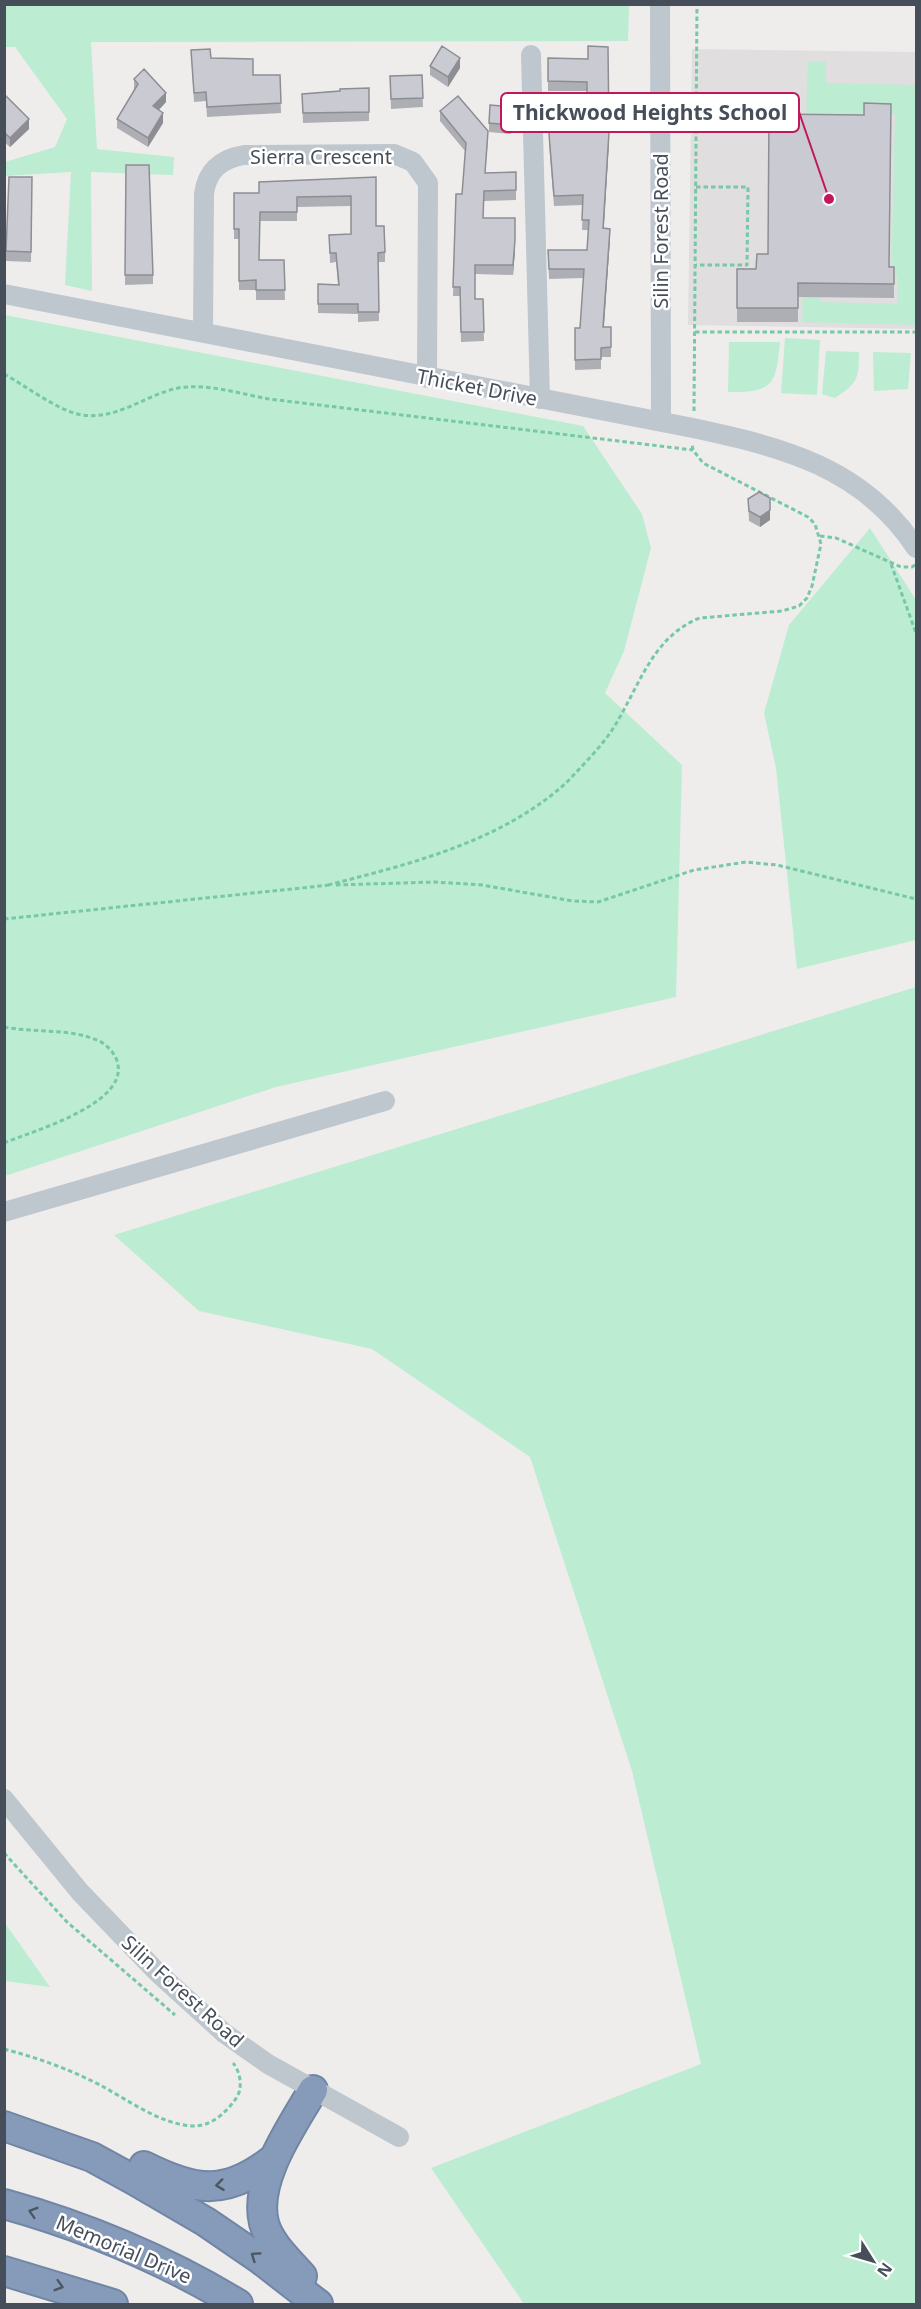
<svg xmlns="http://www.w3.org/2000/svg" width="921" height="2309" font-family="'Noto Sans',sans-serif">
<rect width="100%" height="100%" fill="#efedec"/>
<path fill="#e0dede" d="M 692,49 L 916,52 L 916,329 L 688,325 Z"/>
<path fill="#bcecd2" d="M 5,5 L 629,5 L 628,41 L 91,42 L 97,149 L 174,157 L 173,175 L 91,172 L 92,291 L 65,285 L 71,172 L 5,176 L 5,162 L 55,147 L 67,119 L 15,47 L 5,47 Z
M 808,61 L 826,61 L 826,83 L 916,85 L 916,325 L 802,322 L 803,291 L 820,291 L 820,302 L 897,304 L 898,277 L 891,277 L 895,114 L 859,113 L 859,123 L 806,122 Z
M 5,315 L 583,426 L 642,514 L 651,548 L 624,651 L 605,693 L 682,765 L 676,997 L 276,1087 L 5,1176 Z
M 785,338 L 820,340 L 817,395 L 781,393 Z
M 729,342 L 780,342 C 776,386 773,392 728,392 Z
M 826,351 L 859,352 C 859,378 858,383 835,398 L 822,394 Z
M 873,352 L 911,353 L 908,389 L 874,391 Z
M 870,528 L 916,600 L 916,940 L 797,969 L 776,768 L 764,713 L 789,625 Z
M 916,987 L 916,2304 L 524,2304 L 431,2168 L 701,2064 L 632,1771 L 530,1457 L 372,1349 L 199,1311 L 114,1235 Z
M 4,1923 L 5,1923 L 50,1987 L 5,1981 Z"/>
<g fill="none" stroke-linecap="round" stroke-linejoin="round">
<defs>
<path id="highway" d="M 4,2126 L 92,2157 L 134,2180 L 206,2222 L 260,2259 L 318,2304
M 144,2166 C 194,2191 225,2197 272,2160
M 4,2204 C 87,2227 165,2260 238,2304
M 4,2271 L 113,2304
M 302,2276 C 289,2261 269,2243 264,2223 C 253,2180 293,2125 313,2090"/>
</defs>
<use href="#highway" stroke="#7186a5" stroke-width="32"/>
<path stroke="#76c8a6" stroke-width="3" stroke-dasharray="4.5 3" stroke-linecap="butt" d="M 696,187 L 748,187 L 747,265 L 696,265
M 695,332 L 916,332
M 4,374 C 26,386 58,411 82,415 C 118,420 145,395 178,388 C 207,383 241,394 269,399 L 693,450
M 694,411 L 697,4
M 820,536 L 836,538 L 901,567 L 912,567 L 915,565
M 891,564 L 916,633
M 328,885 C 410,864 504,841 568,781 C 582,766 598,750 610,733 C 638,692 650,637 700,618 L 782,611 L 799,606 L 807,598 L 812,586 L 821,544 L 815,524 L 808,517 L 703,463 L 693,450 L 692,444
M 336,885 L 435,882 L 482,885 L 573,901 L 598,902 L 694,870 L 746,862 L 777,865 L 916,899
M 4,919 L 330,885
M 4,1027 C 34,1033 71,1028 99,1041 C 108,1045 117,1056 118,1065 C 125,1105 33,1131 4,1143
M 4,1853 L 67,1922 L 175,2015
M 4,2049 C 38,2058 69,2069 100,2085 C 128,2100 160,2124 192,2126 C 211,2127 227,2112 237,2097 C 243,2087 240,2071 233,2063"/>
<path stroke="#bec6ce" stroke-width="20" d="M 660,4 L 661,421
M 531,55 L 540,399
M 4,294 L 693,428 C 782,447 863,467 916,548
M 203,333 L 204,194 C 207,170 221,159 244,155 L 394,154 L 413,162 L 428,183 L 427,378
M 4,1212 L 385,1101
M 4,1799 L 80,1892 L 157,1972 L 224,2033 L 268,2064 L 399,2137"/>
<use href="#highway" stroke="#869bba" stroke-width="28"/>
</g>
<path fill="#aeafb5" d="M 191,50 L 253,75 L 280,75 L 281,113 L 207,117 L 206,101 L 194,102 Z
M 548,58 L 588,59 L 609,141 L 604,228 L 610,238 L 604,327 L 611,327 L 611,357 L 601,357 L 601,369 L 575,370 L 575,328 L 580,328 L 584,278 L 549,279 L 548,250 L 587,250 L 589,230 L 582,230 L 583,205 L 554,206 L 549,144 L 549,109 L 587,109 L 587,91 L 548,91 Z
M 430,66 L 460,68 L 448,87 L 430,75 Z
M 422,75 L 423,107 L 391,109 L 390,76 Z
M 134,79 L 166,102 L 159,110 L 163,123 L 148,147 L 117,128 L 117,119 L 135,90 L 134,89 Z
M 369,88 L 369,121 L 303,123 L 302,94 Z
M 4,94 L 29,129 L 10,147 L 4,142 Z
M 440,111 L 488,141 L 485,173 L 516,172 L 516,200 L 484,201 L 483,218 L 515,250 L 513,275 L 475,274 L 475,299 L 483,299 L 484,341 L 461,342 L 460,296 L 453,296 L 456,194 L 462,194 L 465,151 L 440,121 Z
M 513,117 L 511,134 L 489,132 L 489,123 Z
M 126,165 L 153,275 L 153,284 L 125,285 Z
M 32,177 L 31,262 L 6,261 L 6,251 Z
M 376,177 L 376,226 L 385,252 L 385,262 L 378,262 L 379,321 L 358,322 L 358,314 L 318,313 L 318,284 L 338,285 L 336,262 L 330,263 L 329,235 L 351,234 L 351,206 L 297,207 L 297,221 L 260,221 L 259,260 L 284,260 L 285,300 L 256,300 L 256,290 L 239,290 L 239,239 L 234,239 L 234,193 L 259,193 Z
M 894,267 L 894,298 L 798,297 L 798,322 L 737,322 L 737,269 Z
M 748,499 L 770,520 L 760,527 L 749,521 Z"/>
<path fill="#8d8e93" d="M 460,58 L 460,68 L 448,87 L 448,77 Z
M 166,93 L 166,102 L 153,116 L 153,106 Z
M 163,113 L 163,123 L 148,147 L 148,138 Z
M 29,119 L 29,129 L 10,147 L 10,138 Z
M 609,132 L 609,141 L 603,238 L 603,228 Z
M 610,229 L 610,238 L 603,337 L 603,327 Z
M 515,240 L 515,250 L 513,275 L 513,265 Z
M 770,510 L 770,520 L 760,527 L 760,517 Z"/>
<path fill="#cacbd2" stroke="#8d8e93" stroke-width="1.5" d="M 442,46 L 460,58 L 448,77 L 430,66 Z
M 588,46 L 608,47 L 609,132 L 603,228 L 610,229 L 603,327 L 611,327 L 611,347 L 601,348 L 601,359 L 575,360 L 575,328 L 580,328 L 584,269 L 549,269 L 548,250 L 587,250 L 589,220 L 582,220 L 583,195 L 554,196 L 549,134 L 549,109 L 587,109 L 587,82 L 548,81 L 548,58 L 588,59 Z
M 210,49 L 211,58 L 253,59 L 253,75 L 280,75 L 281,103 L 207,107 L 206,92 L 194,93 L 191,50 Z
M 144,69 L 166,93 L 153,106 L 163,113 L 148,138 L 117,119 L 138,84 L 134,79 Z
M 422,75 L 423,98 L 391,99 L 390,76 Z
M 369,88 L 369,112 L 303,113 L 302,94 L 340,91 L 340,89 Z
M 4,94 L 29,119 L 10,138 L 4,132 Z
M 458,96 L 488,131 L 485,173 L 516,172 L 516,190 L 484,191 L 483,218 L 515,218 L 515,240 L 513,265 L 475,265 L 475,299 L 483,299 L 484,332 L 461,332 L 460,287 L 453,287 L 456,194 L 462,194 L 466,143 L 440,111 Z
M 864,103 L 891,104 L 889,267 L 894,267 L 894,284 L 798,283 L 798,308 L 737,308 L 737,269 L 756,269 L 757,254 L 768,254 L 769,114 L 864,115 Z
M 490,105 L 513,107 L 511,125 L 489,123 Z
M 126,165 L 149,165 L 153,275 L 125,275 Z
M 9,177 L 32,177 L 31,252 L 6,251 Z
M 376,177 L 376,226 L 384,226 L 385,252 L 378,253 L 379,312 L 358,312 L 358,304 L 318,304 L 318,284 L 339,285 L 336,253 L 330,253 L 329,235 L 351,234 L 351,196 L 297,197 L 297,212 L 260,212 L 259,260 L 284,260 L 285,290 L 256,290 L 256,280 L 239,281 L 239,229 L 234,229 L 234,193 L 259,193 L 259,182 Z
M 759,492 L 770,498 L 770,510 L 760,517 L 749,511 L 748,499 Z"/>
<defs><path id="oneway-chevron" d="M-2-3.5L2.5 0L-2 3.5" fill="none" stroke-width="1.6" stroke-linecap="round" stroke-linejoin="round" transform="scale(1.5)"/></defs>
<g stroke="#4c5663">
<use href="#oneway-chevron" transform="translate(220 2185) rotate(173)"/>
<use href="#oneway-chevron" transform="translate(33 2212) rotate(-163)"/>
<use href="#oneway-chevron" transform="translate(255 2256) rotate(-145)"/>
<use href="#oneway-chevron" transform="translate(59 2286) rotate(17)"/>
</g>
<g text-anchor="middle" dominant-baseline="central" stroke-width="5" stroke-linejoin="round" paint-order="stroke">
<g font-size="20" fill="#464e59" stroke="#fff">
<text x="321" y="156">Sierra Crescent</text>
<text transform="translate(660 231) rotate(-90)">Silin Forest Road</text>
<text transform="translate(477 387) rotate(11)">Thicket Drive</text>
<text transform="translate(183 1991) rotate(42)">Silin Forest Road</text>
<text transform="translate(124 2249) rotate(23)">Memorial Drive</text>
</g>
</g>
<path fill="none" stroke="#c2185b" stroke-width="2" d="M829 199L799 112"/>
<circle fill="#c2185b" stroke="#fff" stroke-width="2" cx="829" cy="199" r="6"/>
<rect fill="#fff" stroke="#c2185b" stroke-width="2" x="501" y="93" width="298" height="39" rx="6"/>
<g font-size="21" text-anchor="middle" font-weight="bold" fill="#464e59">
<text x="650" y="120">Thickwood Heights School</text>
</g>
<rect width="921" height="2309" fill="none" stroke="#464e59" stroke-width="12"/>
<g transform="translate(873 2261) rotate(127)" stroke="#ffffff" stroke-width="4.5" paint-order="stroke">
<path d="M0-4.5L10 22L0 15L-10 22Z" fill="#464e59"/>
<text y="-9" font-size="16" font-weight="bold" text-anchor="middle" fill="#464e59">N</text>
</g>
</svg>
